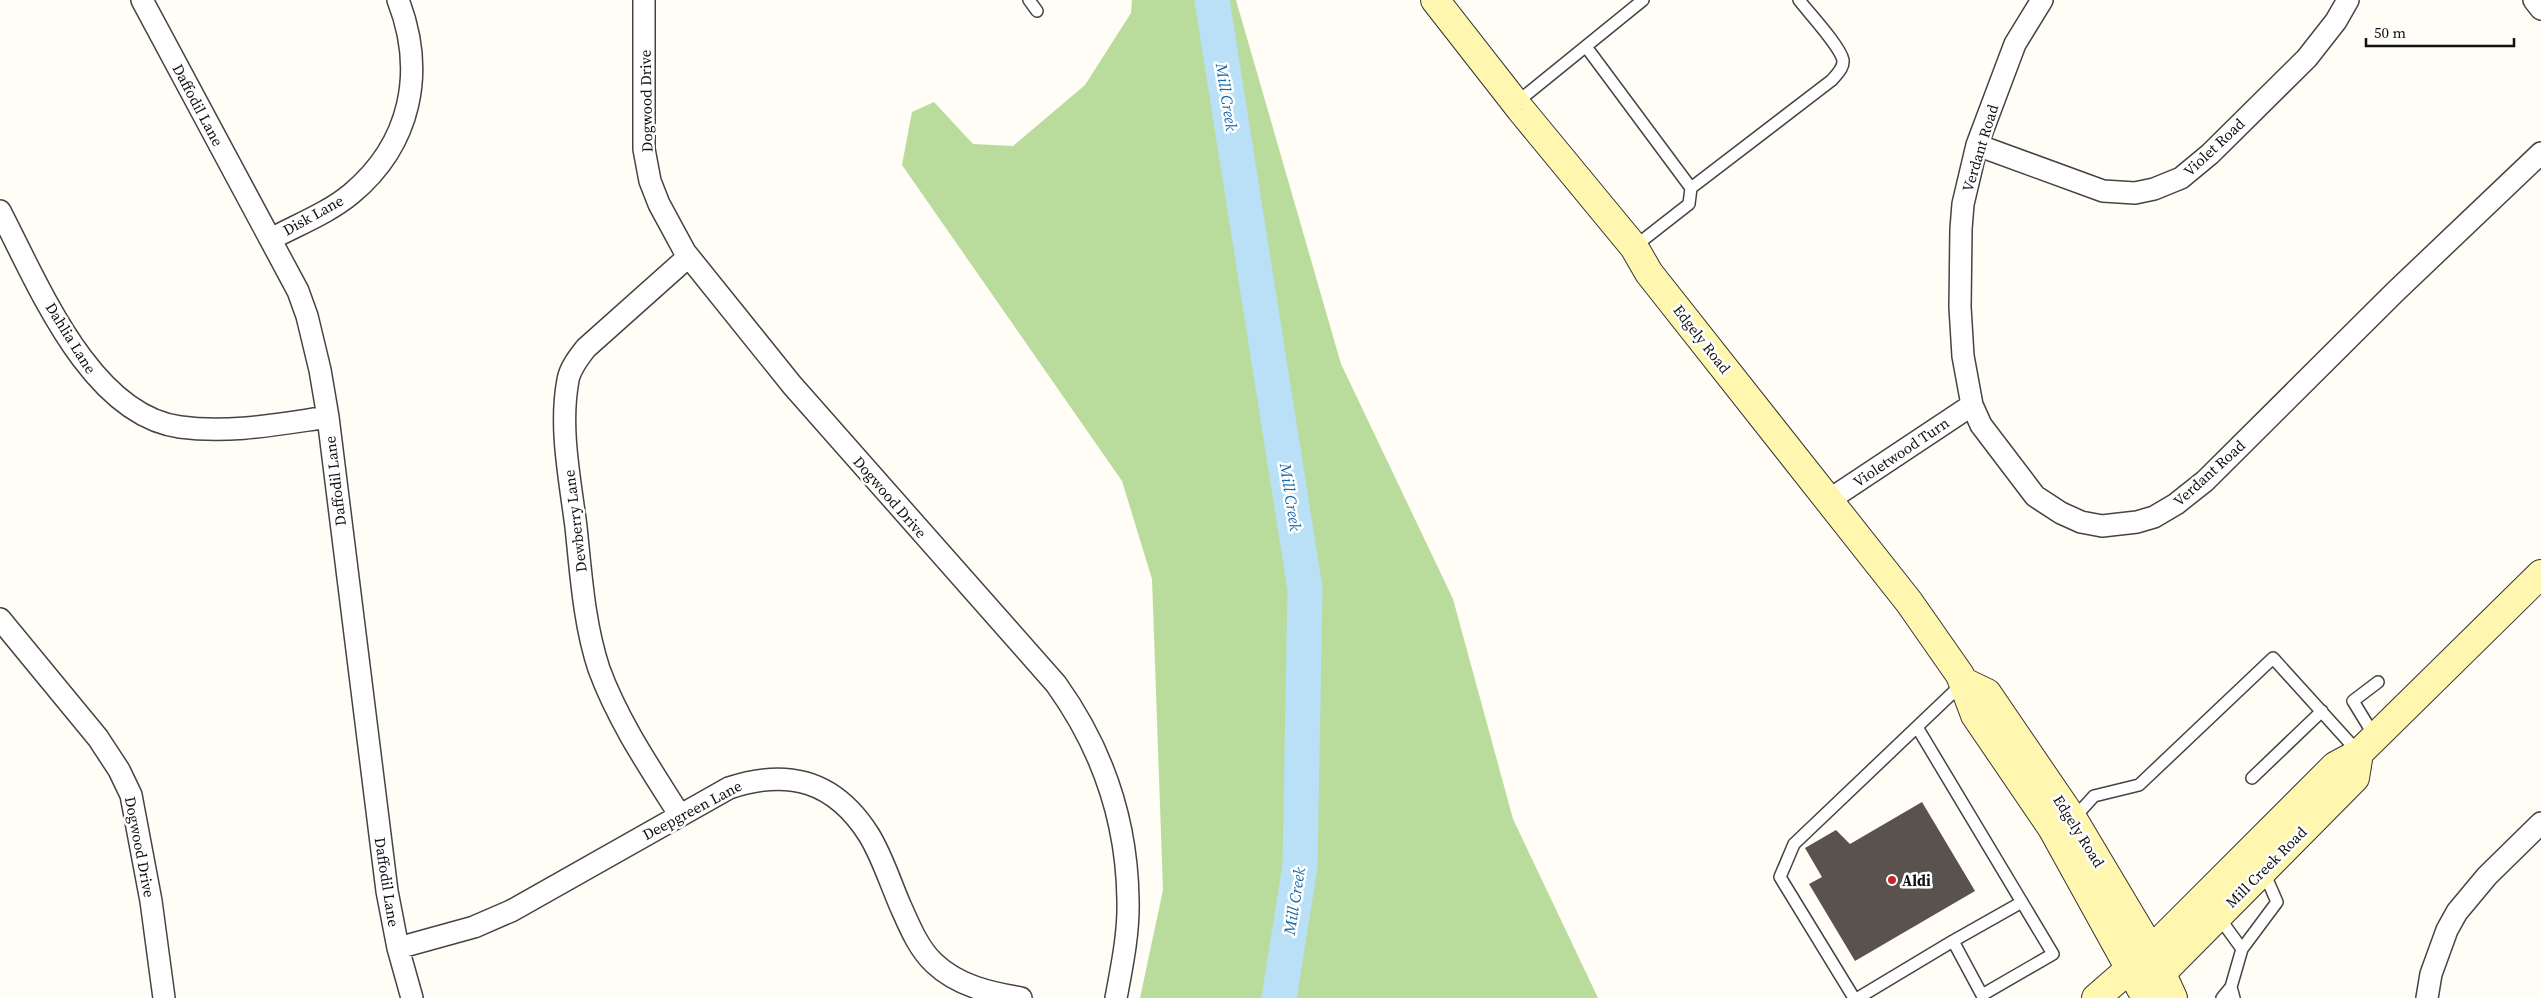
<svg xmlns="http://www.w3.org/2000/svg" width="2541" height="998" font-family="'Source Serif 4',serif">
<rect width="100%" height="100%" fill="#fffdf5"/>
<path fill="#b9dc9c" d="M 1132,0 L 1236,0 L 1341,364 L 1453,599 L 1513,819 L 1598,998 L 1140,998 L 1163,890 L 1152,579 L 1122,481 L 902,165 L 912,112 L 934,102 L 973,144 L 1013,146 L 1085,85 L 1131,13 Z"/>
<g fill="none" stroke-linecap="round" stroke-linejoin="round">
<path stroke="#b9e0f7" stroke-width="35" d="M 1212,0 L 1305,589 L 1300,866 L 1279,998"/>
</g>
<path fill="#5a524d" d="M 1922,802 L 1975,891 L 1855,961 L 1809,884 L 1822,877 L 1805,848 L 1836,830 L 1850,844 Z"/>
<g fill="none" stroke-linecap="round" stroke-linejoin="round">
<defs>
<path id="lane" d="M 1029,0 L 1037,11
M 1587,48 L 1691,188
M 1516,103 L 1643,0
M 1634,247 L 1689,204 L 1691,188 L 1832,80 C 1837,74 1844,68 1843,60 C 1840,46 1809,13 1799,0
M 1917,727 L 2053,954 L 1982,995 L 1953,941 L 2022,902
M 2375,737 L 2353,701 L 2378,682
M 2252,778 L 2322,711
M 2073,819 L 2094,796 L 2139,785 L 2273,658 L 2359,753
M 2218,916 L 2242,949
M 2231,987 L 2242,949 L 2277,902 L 2263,870
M 1854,998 L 1780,877 L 1794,844 L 1963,683
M 1858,998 L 1953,941
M 2222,998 L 2231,987 L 2234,998"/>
<path id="street" d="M 142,0 L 298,291 L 307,316 L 320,370 L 328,417 L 387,891 L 398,948 L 412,998
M 644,0 L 644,149 L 650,181 L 659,204 L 685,252 L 792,385 L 1056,684 C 1102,748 1127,821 1128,900 C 1129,932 1122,966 1116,998
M 2042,0 L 2015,44 L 1977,145 L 1963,204 L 1961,229 L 1960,307 L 1963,356 L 1972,405 L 1981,425 L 2035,496 L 2061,513 L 2081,522 L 2102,526 L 2137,522 L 2154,517 L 2176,504 L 2205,481 L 2395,292 L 2541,153
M 2534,0 L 2541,9
M 1977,145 L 2103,191 L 2135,193 L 2154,189 L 2181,178 L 2210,154 L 2307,58 L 2336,21 L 2348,0
M 0,211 C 38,284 90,415 180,427 C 230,434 279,424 328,417
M 271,239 C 297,225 328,213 351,194 C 411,144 426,72 398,0
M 1829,500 L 1972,405
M 0,619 L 98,738 L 119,770 L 131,795 L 151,901 L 164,998
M 679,814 C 650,768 618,721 599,669 C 584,624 581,574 576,527 C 570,479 559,428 568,380 C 570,368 579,357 586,348 L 688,257
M 398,948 L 474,927 L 511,911 L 729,788 C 789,768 835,781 869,835 C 882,856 890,882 900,905 C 909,925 918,948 934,963 C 958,986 991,993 1021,998
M 2427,998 L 2431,974 L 2447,930 L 2457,912 L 2487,876 L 2541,823"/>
<path id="secondary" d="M 1435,0 L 1521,110 L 1634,247 L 1649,273 L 1909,602 L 1960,675 L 1975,715 L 2052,828 L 2146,998
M 1964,682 L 1987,693 L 2073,819 L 2151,950 L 2173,998
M 2149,986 L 2355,778 L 2359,753
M 2096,998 L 2151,950 L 2335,766 L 2359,753 L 2541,574"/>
</defs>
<use href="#lane" stroke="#444" stroke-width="14"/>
<use href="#street" stroke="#444" stroke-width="24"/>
<use href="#secondary" stroke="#333" stroke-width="30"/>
<use href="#lane" stroke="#fff" stroke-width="11"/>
<use href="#street" stroke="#fff" stroke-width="21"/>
<use href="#secondary" stroke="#fff6b0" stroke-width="28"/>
</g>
<circle fill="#c4262e" stroke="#fff" stroke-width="2" cx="1892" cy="880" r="5"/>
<g text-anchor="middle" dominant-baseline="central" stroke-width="5" stroke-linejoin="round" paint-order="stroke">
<g font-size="15" fill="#111" stroke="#fff">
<text transform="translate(646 101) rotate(-91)">Dogwood Drive</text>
<text transform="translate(198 105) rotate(62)">Daffodil Lane</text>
<text transform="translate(2214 147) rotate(-43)">Violet Road</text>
<text transform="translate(1980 148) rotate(-73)">Verdant Road</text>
<text transform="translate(313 215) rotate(-29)">Disk Lane</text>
<text transform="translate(71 338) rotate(58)">Dahlia Lane</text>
<text transform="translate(1702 339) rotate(52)">Edgely Road</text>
<text transform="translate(1901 452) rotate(-34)">Violetwood Turn</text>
<text transform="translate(2209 473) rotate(-42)">Verdant Road</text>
<text transform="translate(335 481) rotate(-97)">Daffodil Lane</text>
<text transform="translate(890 497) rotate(49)">Dogwood Drive</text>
<text transform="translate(575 521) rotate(-97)">Dewberry Lane</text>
<text transform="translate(692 810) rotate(-28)">Deepgreen Lane</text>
<text transform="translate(2079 831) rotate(58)">Edgely Road</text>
<text transform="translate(140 847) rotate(79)">Dogwood Drive</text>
<text transform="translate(2266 867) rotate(-45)">Mill Creek Road</text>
<text transform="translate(387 882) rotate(81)">Daffodil Lane</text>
</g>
<g font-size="15" font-weight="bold" fill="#111" stroke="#fff" text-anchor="start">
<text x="1902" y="880">Aldi</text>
</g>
<g font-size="16" font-style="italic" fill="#1768a6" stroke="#fff">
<text transform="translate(1227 97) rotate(81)">Mill Creek</text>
<text transform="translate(1291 497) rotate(81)">Mill Creek</text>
<text transform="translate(1294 901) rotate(-81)">Mill Creek</text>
</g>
</g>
<path d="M2366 38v8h148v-8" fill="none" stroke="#111111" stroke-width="2.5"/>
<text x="2374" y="38" font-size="15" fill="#111111" stroke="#ffffff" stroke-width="4" paint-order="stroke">50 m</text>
</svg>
